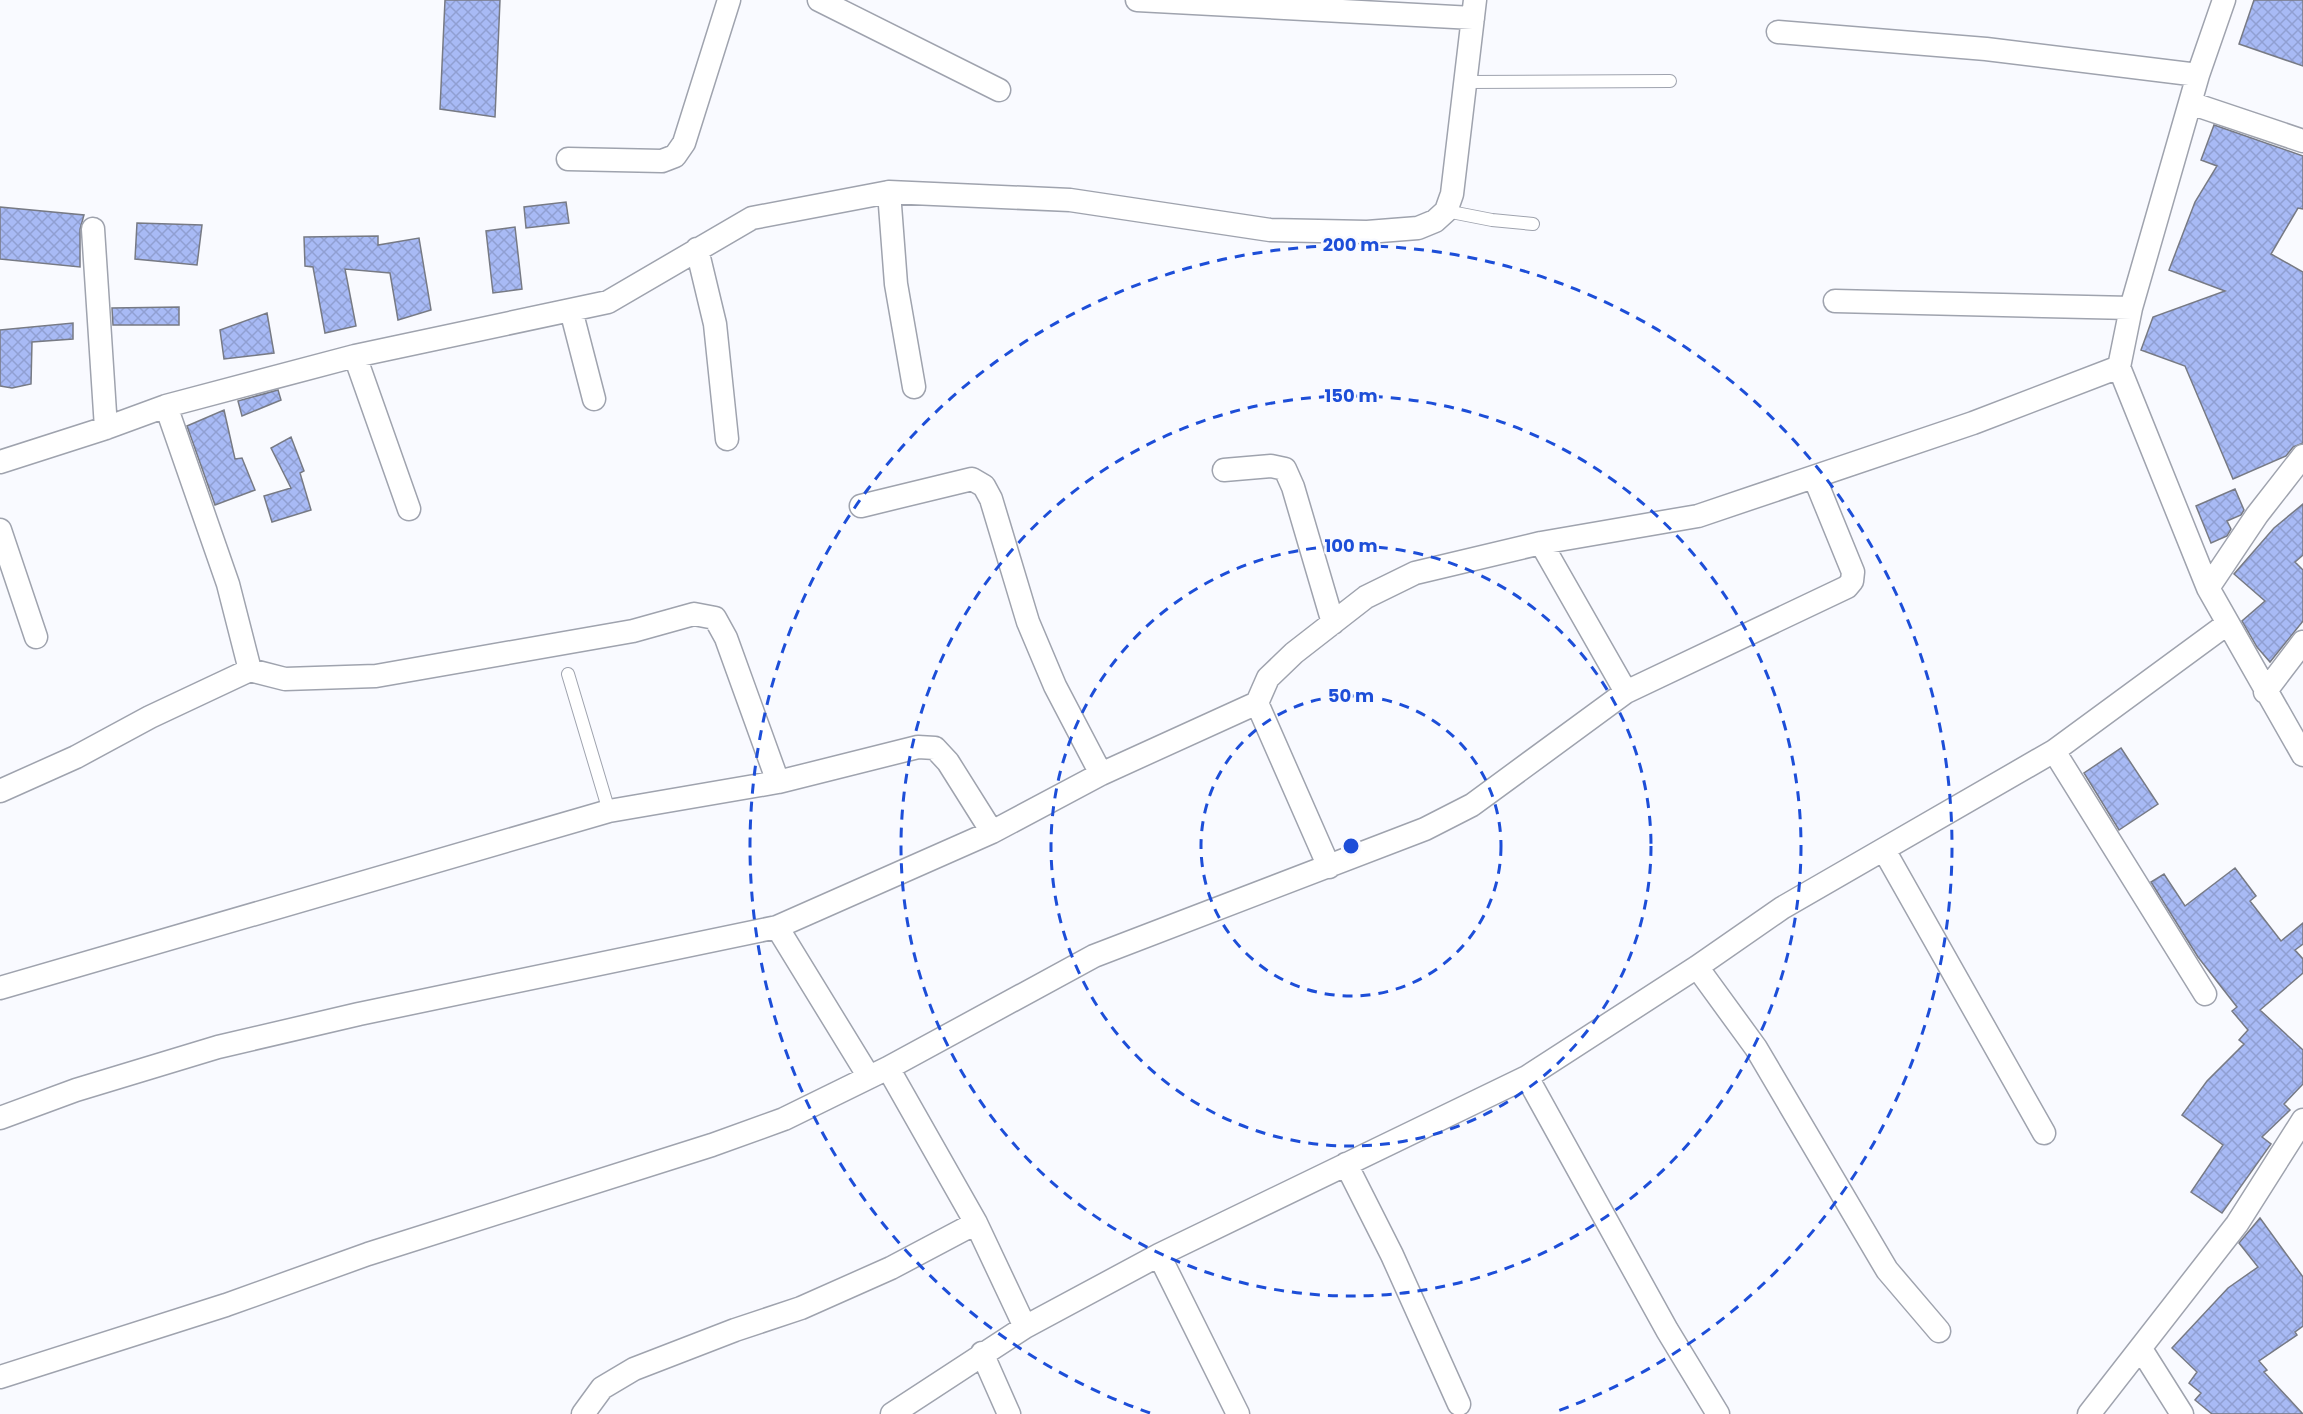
<svg xmlns="http://www.w3.org/2000/svg" width="2303" height="1414" font-family="Poppins,sans-serif">
<defs>
<pattern id="building-cross-hatch" width="8" height="8" patternUnits="userSpaceOnUse" patternTransform="scale(1.5)"><rect width="8" height="8" fill="#a8baf5"/><path d="M0 0l8 8M0 8l8-8" fill="none" stroke="#909fd2"/></pattern>
</defs>
<rect width="100%" height="100%" fill="#f9faff"/>
<path fill="url(#building-cross-hatch)" stroke="#777a84" stroke-width="1.5" d="M 445,0 L 500,0 L 495,117 L 440,109 Z
M 2254,0 L 2303,0 L 2303,66 L 2239,44 Z
M 2214,125 L 2303,156 L 2303,209 L 2298,208 L 2271,254 L 2303,272 L 2303,443 L 2293,447 L 2286,456 L 2233,479 L 2185,366 L 2141,350 L 2153,317 L 2225,291 L 2169,270 L 2195,202 L 2217,166 L 2201,160 Z
M 566,202 L 569,223 L 526,228 L 524,207 Z
M 0,207 L 84,215 L 80,229 L 80,267 L 0,259 Z
M 137,223 L 202,225 L 197,265 L 135,259 Z
M 515,227 L 522,289 L 493,293 L 486,231 Z
M 378,236 L 378,245 L 419,238 L 431,310 L 398,320 L 390,273 L 345,269 L 356,326 L 325,333 L 313,267 L 305,266 L 304,237 Z
M 179,307 L 179,325 L 113,325 L 112,308 Z
M 267,313 L 274,353 L 224,359 L 220,330 Z
M 73,323 L 73,339 L 32,342 L 31,384 L 12,388 L 0,386 L 0,330 Z
M 278,390 L 281,400 L 242,416 L 238,401 Z
M 224,410 L 235,459 L 242,458 L 255,490 L 215,505 L 187,426 Z
M 291,437 L 304,471 L 300,473 L 311,510 L 272,522 L 264,496 L 291,488 L 271,448 Z
M 2235,489 L 2244,510 L 2241,515 L 2227,521 L 2231,529 L 2227,536 L 2211,543 L 2196,506 Z
M 2303,504 L 2303,555 L 2295,562 L 2303,570 L 2303,621 L 2270,662 L 2257,647 L 2242,621 L 2265,601 L 2234,574 L 2274,528 Z
M 2121,748 L 2158,804 L 2119,830 L 2084,773 Z
M 2235,868 L 2256,896 L 2250,901 L 2281,941 L 2303,923 L 2303,944 L 2295,950 L 2303,959 L 2303,973 L 2260,1010 L 2303,1050 L 2303,1084 L 2284,1104 L 2290,1110 L 2262,1137 L 2271,1144 L 2222,1213 L 2191,1192 L 2223,1145 L 2182,1115 L 2207,1081 L 2244,1044 L 2239,1040 L 2248,1030 L 2232,1011 L 2237,1007 L 2198,957 L 2151,882 L 2164,874 L 2185,906 Z
M 2260,1218 L 2303,1277 L 2303,1326 L 2295,1332 L 2297,1335 L 2259,1361 L 2267,1370 L 2264,1372 L 2303,1414 L 2212,1414 L 2195,1400 L 2201,1393 L 2189,1383 L 2197,1372 L 2172,1348 L 2228,1288 L 2258,1267 L 2239,1243 Z"/>
<g fill="none" stroke-linecap="round" stroke-linejoin="round">
<defs>
<path id="service" d="M 1467,82 L 1670,81
M 1446,211 L 1492,220 L 1533,224
M 568,674 L 609,811"/>
<path id="minor" d="M 819,0 L 999,90
M 1137,0 L 1473,18
M 2224,0 L 2198,75 L 2131,308 L 2119,367 L 2208,588 L 2303,755
M 1778,32 L 1986,49 L 2198,75
M 2190,103 L 2303,141
M 568,159 L 662,161 L 675,156 L 684,143 L 729,0
M 889,192 L 896,284 L 914,387
M 93,229 L 106,428
M 697,249 L 715,324 L 727,439
M 1835,301 L 2131,308
M 571,310 L 594,399
M 355,356 L 409,509
M 166,406 L 228,584 L 250,670
M 0,462 L 106,428 L 166,406 L 355,356 L 608,302 L 752,218 L 889,192 L 1070,200 L 1270,230 L 1367,232 L 1418,228 L 1435,221 L 1446,211 L 1452,194 L 1475,0
M 1224,470 L 1271,466 L 1285,469 L 1293,487 L 1333,623
M 861,506 L 972,479 L 984,486 L 991,499 L 1028,622 L 1055,686 L 1101,774
M 0,530 L 36,637
M 1541,543 L 1626,692
M 2208,588 L 2257,515 L 2303,456
M 2265,692 L 2303,642
M 1257,703 L 1329,867
M 2054,751 L 2205,994
M 0,791 L 76,757 L 150,717 L 250,670 L 285,679 L 376,676 L 633,631 L 694,614 L 715,618 L 726,638 L 778,782
M 1884,850 L 2044,1133
M 777,927 L 869,1077
M 1697,967 L 1756,1048 L 1887,1270 L 1939,1331
M 0,988 L 609,811 L 778,782 L 918,747 L 935,748 L 948,762 L 992,832
M 888,1068 L 976,1223 L 1025,1327
M 1527,1077 L 1667,1330 L 1718,1414
M 0,1118 L 76,1090 L 218,1047 L 359,1014 L 777,927 L 992,832 L 1101,774 L 1257,703 L 1268,678 L 1294,653 L 1366,597 L 1415,573 L 1541,543 L 1698,516 L 1973,423 L 2119,367
M 1346,1164 L 1392,1255 L 1459,1404
M 1159,1255 L 1238,1414
M 2141,1349 L 2182,1414
M 982,1353 L 1009,1414
M 0,1377 L 226,1305 L 368,1254 L 712,1145 L 784,1119 L 888,1068 L 1094,956 L 1425,829 L 1472,805 L 1626,692 L 1847,587 L 1852,581 L 1853,572 L 1815,479
M 583,1414 L 602,1388 L 634,1369 L 735,1330 L 801,1308 L 891,1268 L 976,1223
M 892,1414 L 1025,1327 L 1159,1255 L 1527,1077 L 1697,967 L 1782,908 L 2054,751 L 2227,624
M 2089,1414 L 2237,1224 L 2303,1120"/>
</defs>
<use href="#service" stroke="#9fa3ae" stroke-width="14"/>
<use href="#minor" stroke="#9fa3ae" stroke-width="25"/>
<use href="#service" stroke="#fff" stroke-width="12"/>
<use href="#minor" stroke="#fff" stroke-width="22"/>
</g>
<g fill="none" stroke="#1d4ed8" stroke-width="3" stroke-dasharray="10 8">
<circle cx="1351" cy="846" r="150"/>
<circle cx="1351" cy="846" r="300"/>
<circle cx="1351" cy="846" r="450"/>
<path d="M1150 1413A601 601 0 1 1 1552 1413"/>
</g>
<circle cx="1351" cy="846" r="9" fill="#1d4ed8" stroke="#f9faff" stroke-width="3"/>
<g font-size="18" text-anchor="middle" font-weight="bold" fill="#1d4ed8" stroke="#f9faff" stroke-width="5" stroke-linejoin="round" paint-order="stroke">
<text x="1351" y="251">200 m</text>
<text x="1351" y="402">150 m</text>
<text x="1351" y="552">100 m</text>
<text x="1351" y="702">50 m</text>
</g>
</svg>
